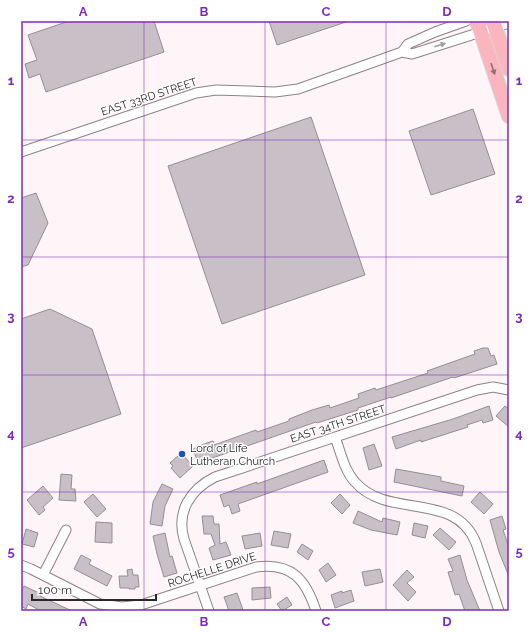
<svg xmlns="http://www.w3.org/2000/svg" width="530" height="632" font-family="Raleway,sans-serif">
<rect width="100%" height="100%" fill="#fff4f8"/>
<path fill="#c9bfc6" stroke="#978d94" d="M 69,21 L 154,21 L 164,52 L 46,92 L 40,74 L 29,78 L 25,64 L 37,60 L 28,35 Z
M 269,21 L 345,21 L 346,22 L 277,45 Z
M 473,109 L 495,174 L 431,195 L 409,131 Z
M 311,117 L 365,275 L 222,324 L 168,166 Z
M 36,193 L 48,223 L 28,265 L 21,267 L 21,198 Z
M 50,309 L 92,329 L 121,414 L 21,448 L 21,319 Z
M 483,348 L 488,348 L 491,356 L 494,355 L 497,364 L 454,378 L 453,377 L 391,398 L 391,397 L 358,408 L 358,410 L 317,423 L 316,422 L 198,463 L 193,449 L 204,444 L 213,441 L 214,445 L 256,430 L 257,432 L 289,421 L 289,419 L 312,410 L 329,405 L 330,408 L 359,398 L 358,394 L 375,388 L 376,390 L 428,373 L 427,371 L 475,354 L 474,351 Z
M 489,406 L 493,420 L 483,423 L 482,420 L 467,425 L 468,427 L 421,442 L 421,440 L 396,449 L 392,437 L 453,419 Z
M 505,406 L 509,409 L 509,427 L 496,416 Z
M 374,444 L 382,466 L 369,470 L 363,448 Z
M 181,453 L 193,466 L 180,478 L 171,468 L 173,466 L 170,463 Z
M 324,460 L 328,472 L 238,504 L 240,511 L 232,514 L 229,505 L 224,507 L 220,495 L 257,482 L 257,484 Z
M 396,469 L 441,477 L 441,481 L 464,486 L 462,496 L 394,482 Z
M 61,474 L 72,475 L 71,489 L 75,489 L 76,501 L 59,500 Z
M 162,484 L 173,489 L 165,506 L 162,526 L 150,524 L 153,502 Z
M 43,486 L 53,498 L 43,507 L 45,510 L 39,515 L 27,500 Z
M 480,492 L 493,504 L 484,514 L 471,502 Z
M 93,494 L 106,509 L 97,517 L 84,502 Z
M 340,494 L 350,505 L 342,514 L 331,503 Z
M 358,511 L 382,522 L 383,518 L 400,522 L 397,535 L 371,530 L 353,523 Z
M 202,516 L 213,516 L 214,524 L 219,524 L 220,544 L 226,542 L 231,555 L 213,560 L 209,548 L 215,545 L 211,534 L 204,534 Z
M 502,516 L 506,529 L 503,530 L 509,547 L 509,573 L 508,574 L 499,552 L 490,520 Z
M 96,522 L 112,523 L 112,543 L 95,542 Z
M 414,523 L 428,526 L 425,538 L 412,535 Z
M 440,528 L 456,542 L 449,550 L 433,535 Z
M 26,529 L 38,533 L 34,547 L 22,544 Z
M 274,531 L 291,534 L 288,548 L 271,545 Z
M 165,533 L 170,557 L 172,556 L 177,573 L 164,577 L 157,554 L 153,536 Z
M 260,533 L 262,546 L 245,549 L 242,536 Z
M 302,544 L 313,551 L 308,560 L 297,552 Z
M 81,555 L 91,560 L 89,564 L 112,576 L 107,586 L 74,569 Z
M 460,555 L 467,580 L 480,611 L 465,611 L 459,594 L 455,595 L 448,572 L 453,571 L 448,559 Z
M 328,563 L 336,575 L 326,582 L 319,570 Z
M 132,569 L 133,575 L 138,575 L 139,587 L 135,587 L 135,589 L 129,589 L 129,588 L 120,588 L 119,576 L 128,576 L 127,570 Z
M 380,569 L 383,582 L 365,586 L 362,572 Z
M 407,570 L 414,577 L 407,583 L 416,592 L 408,601 L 393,585 Z
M 24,586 L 41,594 L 40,596 L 72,611 L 41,611 L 28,604 L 26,609 L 21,606 L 21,592 Z
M 270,587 L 271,598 L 252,600 L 252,588 Z
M 351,590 L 354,601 L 335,608 L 331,595 L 342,591 L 342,593 Z
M 237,593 L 243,610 L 229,611 L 224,597 Z
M 287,597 L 292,605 L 282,611 L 277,604 Z"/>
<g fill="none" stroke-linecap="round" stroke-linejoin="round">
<defs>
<path id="street" d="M 402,52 L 408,44 L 435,32 L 466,21
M 21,152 L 196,93 L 216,90 L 275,92 L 298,89 L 402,52 L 412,54 L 509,23
M 335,437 C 341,453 344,470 355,482 C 388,520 455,490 476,543 L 499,611
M 21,565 L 31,569 L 100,604 L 122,607 L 141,605 L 256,567 C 292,562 306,580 316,611
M 43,575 L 66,530
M 209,611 L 184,539 C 176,511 191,489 215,477 L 477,390 L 493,387 L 509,390"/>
<path id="primary" d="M 477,21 L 509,116
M 493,21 L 509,69"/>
</defs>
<use href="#street" stroke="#8d8286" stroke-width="11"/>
<use href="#primary" stroke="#d5d4d4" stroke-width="16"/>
<use href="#street" stroke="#fff" stroke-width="9"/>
<use href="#primary" stroke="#fbb5be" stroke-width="14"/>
</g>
<defs><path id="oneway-solid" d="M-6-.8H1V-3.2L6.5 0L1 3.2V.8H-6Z"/></defs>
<use fill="#a09e9f" href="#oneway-solid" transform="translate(440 45) rotate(-17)"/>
<use fill="#946e74" href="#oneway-solid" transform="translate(493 69) rotate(71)"/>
<path fill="none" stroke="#7b2cbf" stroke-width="1" stroke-opacity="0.55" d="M 144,21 L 144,611M 265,21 L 265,611M 386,21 L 386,611M 21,140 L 509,140M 21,257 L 509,257M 21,375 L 509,375M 21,492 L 509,492"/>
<circle fill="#1c51be" stroke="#fff" stroke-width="1.5" cx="182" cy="454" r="4"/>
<g text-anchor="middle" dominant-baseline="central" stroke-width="3" stroke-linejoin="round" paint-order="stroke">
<g font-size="11" fill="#2c2729" stroke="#fff">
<text transform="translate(149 97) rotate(-18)">EAST 33RD STREET</text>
<text transform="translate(338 424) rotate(-18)">EAST 34TH STREET</text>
<text transform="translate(212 570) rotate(-18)">ROCHELLE DRIVE</text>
</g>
<g font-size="11" fill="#2c2729" stroke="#fff" text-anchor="start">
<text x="190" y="448">Lord of Life<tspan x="190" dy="13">Lutheran Church</tspan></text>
</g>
</g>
<rect width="530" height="632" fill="none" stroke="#ffffff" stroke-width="44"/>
<path d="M32 594v6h124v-6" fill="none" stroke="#2c2729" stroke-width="2"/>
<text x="38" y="594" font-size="12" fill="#2c2729" stroke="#ffffff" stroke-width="3" paint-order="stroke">100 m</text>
<rect x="22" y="22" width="486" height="588" fill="none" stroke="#7b2cbf" stroke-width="1.5"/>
<g font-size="13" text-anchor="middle" font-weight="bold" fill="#7b2cbf">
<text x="83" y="16">A</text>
<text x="204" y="16">B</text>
<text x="326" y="16">C</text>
<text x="447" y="16">D</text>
<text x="11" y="85">1</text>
<text x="519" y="85">1</text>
<text x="11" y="203">2</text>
<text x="519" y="203">2</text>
<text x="11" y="321">3</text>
<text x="519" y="321">3</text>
<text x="11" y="438">4</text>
<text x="519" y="438">4</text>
<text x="11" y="556">5</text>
<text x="519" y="556">5</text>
<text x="83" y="626">A</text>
<text x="204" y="626">B</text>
<text x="326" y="626">C</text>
<text x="447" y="626">D</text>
</g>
</svg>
